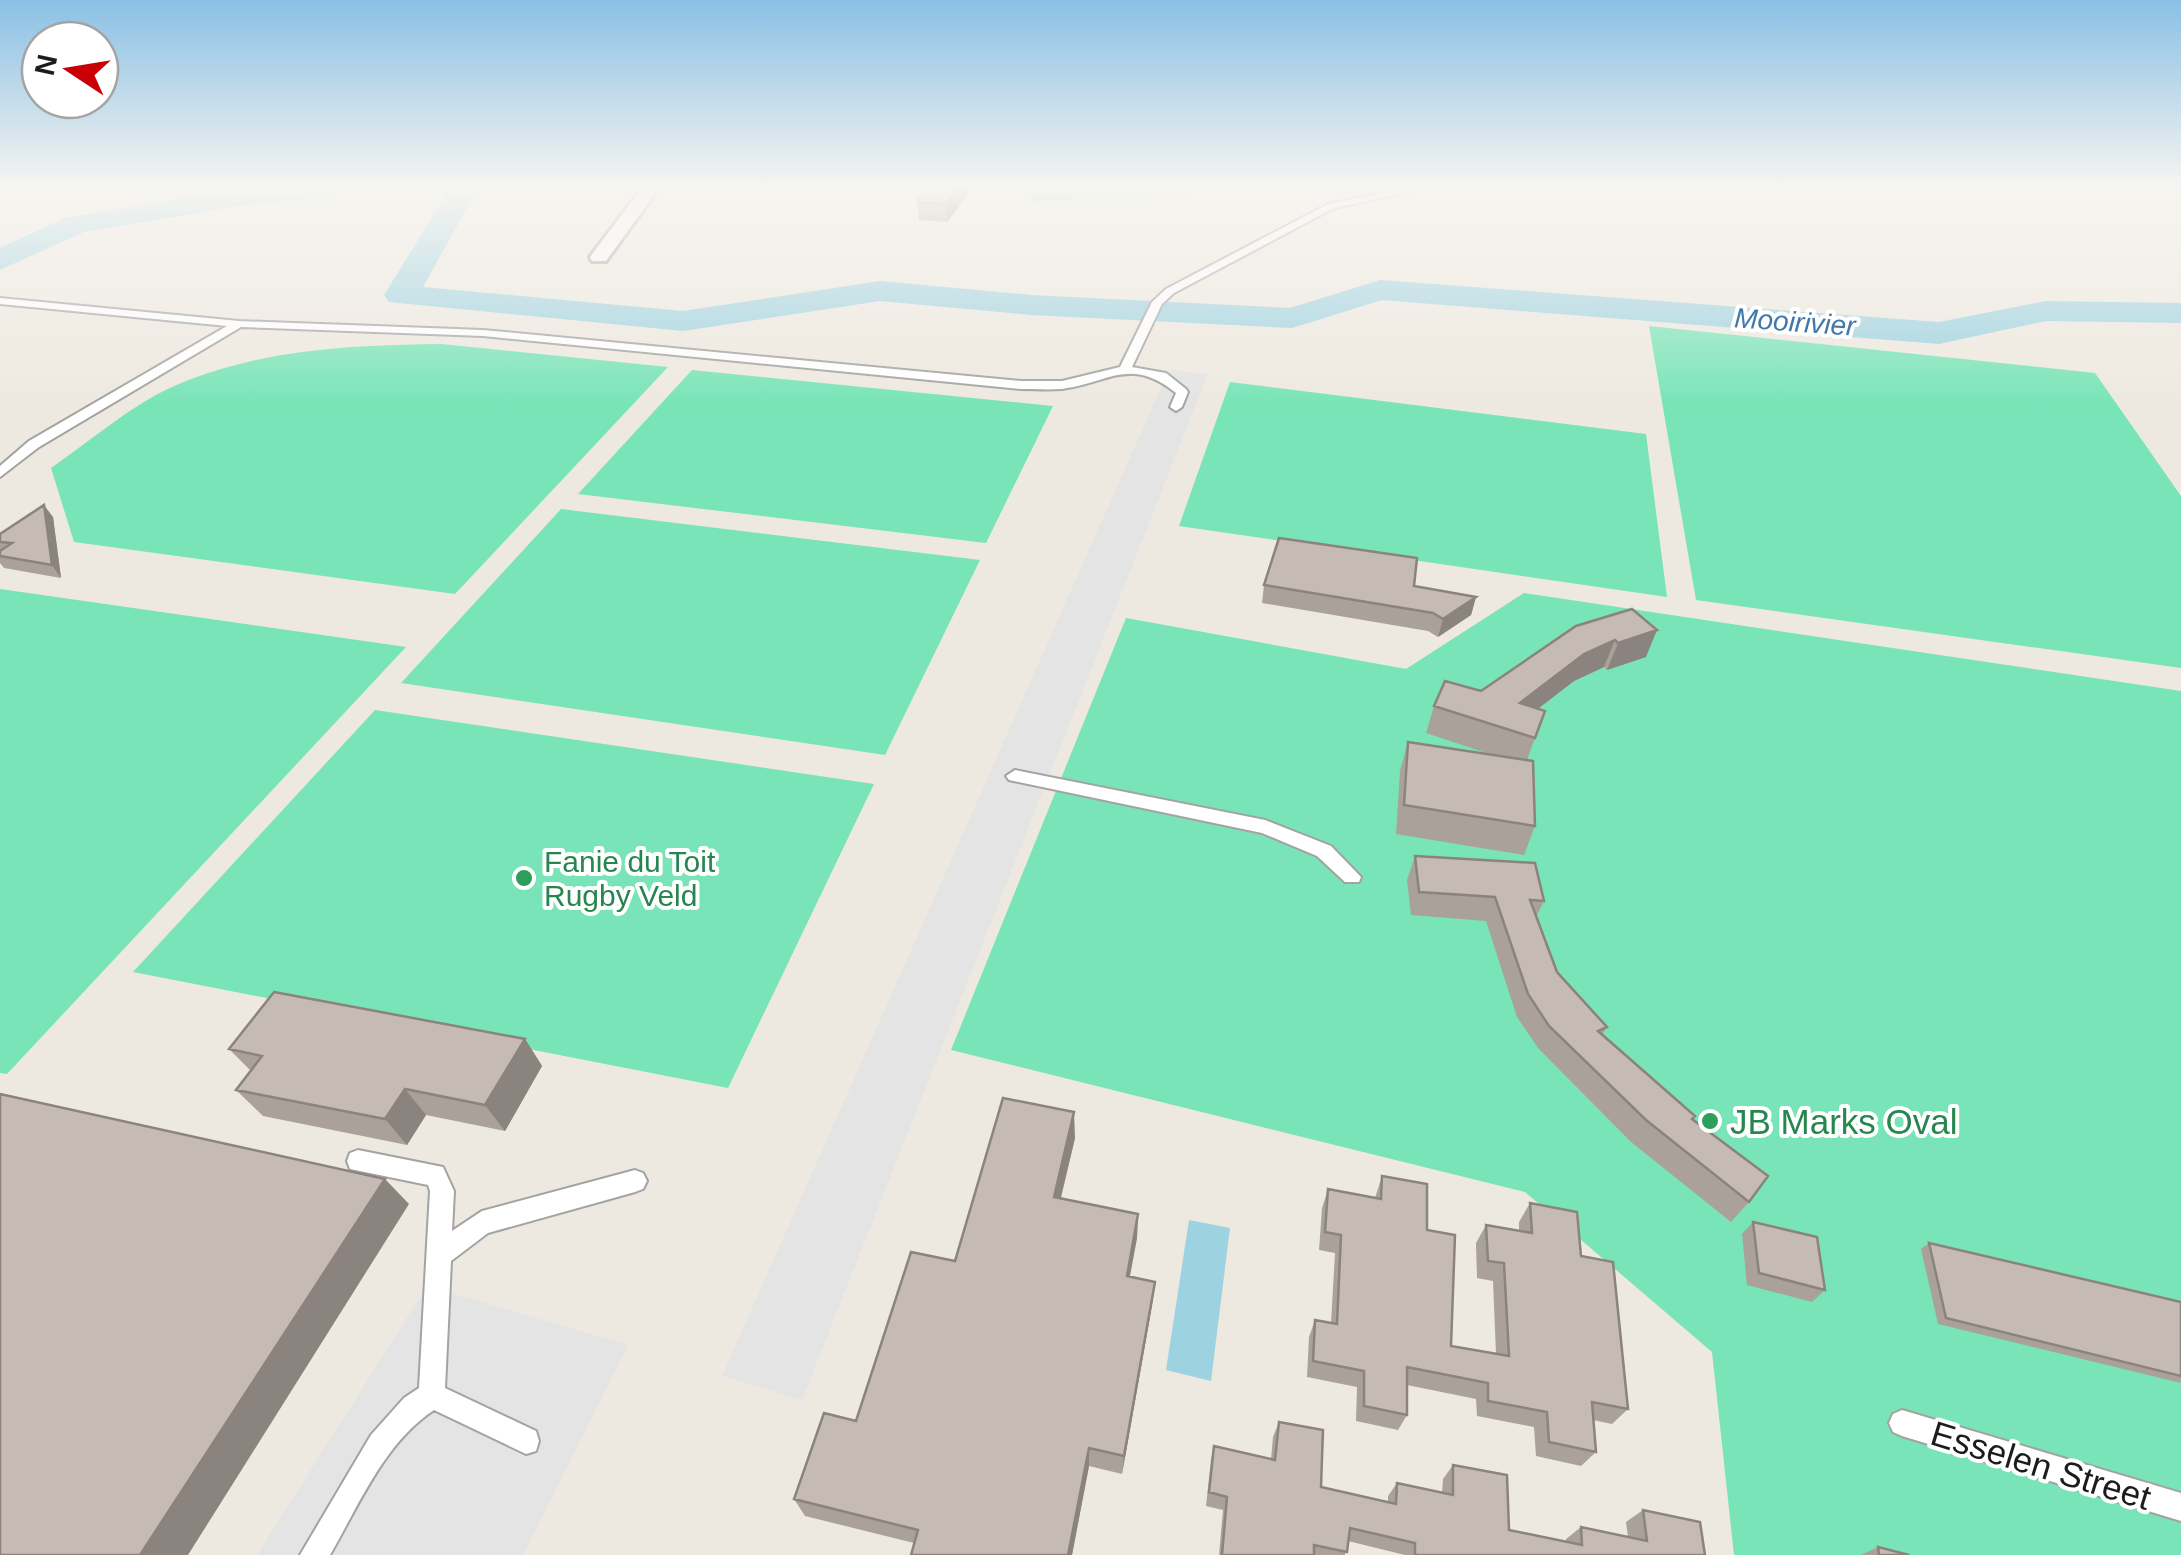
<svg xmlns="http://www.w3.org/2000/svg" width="2181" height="1555" font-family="Arial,sans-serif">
<rect width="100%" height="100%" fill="#eee9e0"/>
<path fill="#78e4b7" d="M 1028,188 L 1269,188 L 1032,202 Z
M 1649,326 L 2095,373 L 2181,496 L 2181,668 L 1696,600 Z
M 442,344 L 668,367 L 455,594 L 74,542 L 51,468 C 89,442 130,406 172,387 C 258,349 350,345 442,344 Z
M 692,370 L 1053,406 L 986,543 L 578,494 Z
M 1230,382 L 1646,434 L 1667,597 L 1179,526 Z
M 561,509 L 980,560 L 885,755 L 401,683 Z
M 0,589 L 406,647 L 7,1074 L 0,1073 Z
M 1524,593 L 2181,691 L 2181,1555 L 1734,1555 L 1712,1352 L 1525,1192 L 951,1050 L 1126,618 L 1406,669 Z
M 375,710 L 874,784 L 728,1088 L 133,972 Z"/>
<path fill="#e4e4e4" d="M 1169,370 L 1208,374 L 802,1400 L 722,1376 Z
M 427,1286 L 628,1345 L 523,1555 L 257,1555 Z"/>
<path fill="#9dd2e0" d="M 1189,1220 L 1230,1228 L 1211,1381 L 1166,1370 Z"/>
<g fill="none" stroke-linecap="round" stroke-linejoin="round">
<path fill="#9dd2e0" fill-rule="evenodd" d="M 241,188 L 343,188 L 329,197 L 246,205 L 84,232 L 0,270 L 0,248 L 65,218 Z
M 450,188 L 478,188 L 423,287 L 683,311 L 880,281 L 1031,295 L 1290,308 L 1380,280 L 1939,322 L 2046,301 L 2181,303 L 2181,323 L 2046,321 L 1939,344 L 1382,300 L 1292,328 L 1031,315 L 880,301 L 683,331 L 389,302 L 384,295 Z"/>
<defs>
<path id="service" d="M 1408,188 L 1427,188 L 1334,208 L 1174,293 L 1162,304 L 1132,367 L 1166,373 L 1186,389 L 1188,392 L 1182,407 L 1176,411 L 1170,407 L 1176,393 C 1130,356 1109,383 1062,389 C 1048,390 1034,389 1021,389 L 483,336 L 241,327 L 39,447 L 0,477 L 0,466 L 29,441 L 227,326 L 0,304 L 0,298 L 239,321 L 483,330 L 1021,381 L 1062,381 L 1120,367 L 1152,302 L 1166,289 L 1328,204 Z
M 1015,770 L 1265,820 L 1331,846 L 1361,877 L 1359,882 L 1345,882 L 1317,856 L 1262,833 L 1009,780 L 1006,776 Z
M 358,1150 L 443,1167 L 454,1191 L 452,1231 L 482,1211 L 635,1170 L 643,1173 L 647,1181 L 643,1189 L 635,1192 L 488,1233 L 451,1261 L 445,1388 L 536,1431 L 539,1441 L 536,1451 L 526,1454 L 434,1410 C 384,1443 359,1505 330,1555 L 300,1555 L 371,1435 L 404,1398 L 419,1388 L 430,1191 L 428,1185 L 350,1169 L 347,1161 L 350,1153 Z
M 1902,1410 L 2181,1493 L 2181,1521 L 1902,1436 L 1893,1432 L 1889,1423 L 1893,1414 Z"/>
<path id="minor" d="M 642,188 L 659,188 L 606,261 L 592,261 L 590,257 Z"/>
</defs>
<use href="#service" stroke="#a3a3a3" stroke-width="4"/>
<use href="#minor" stroke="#a3a3a3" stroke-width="6"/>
<use href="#service" fill="#fff" fill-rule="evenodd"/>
<use href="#minor" fill="#fff" fill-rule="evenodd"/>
</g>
<path fill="#aaa19b" d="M 969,193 L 947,222 L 919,220 L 917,202 Z
M 53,517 L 61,578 L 4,568 L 0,563 L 0,534 Z
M 1264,585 L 1414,586 L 1476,597 L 1471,615 L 1438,637 L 1428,631 L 1262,603 Z
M 1632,609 L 1646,657 L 1607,670 L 1604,667 L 1574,681 L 1538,709 L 1535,738 L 1527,760 L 1535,826 L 1524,855 L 1396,834 L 1400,771 L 1408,742 L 1492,755 L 1426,733 L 1434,706 L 1481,691 Z
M 1415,856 L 1544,901 L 1536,917 L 1557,972 L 1607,1027 L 1602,1035 L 1692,1119 L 1749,1202 L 1731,1222 L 1631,1142 L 1538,1048 L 1517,1017 L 1486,921 L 1411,915 L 1407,880 Z
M 525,1039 L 542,1066 L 505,1131 L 426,1115 L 407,1145 L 263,1116 L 236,1090 L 251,1071 L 229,1049 Z
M 1075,1138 L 1061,1198 L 1138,1214 L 1137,1238 L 1130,1277 L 1155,1282 L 1152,1305 L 1122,1474 L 1089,1466 L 1072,1555 L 911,1555 L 914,1543 L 805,1516 L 794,1499 L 856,1421 L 955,1261 Z
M 1382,1176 L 1427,1230 L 1451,1346 L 1496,1354 L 1493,1281 L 1477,1278 L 1476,1243 L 1486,1225 L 1519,1230 L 1519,1222 L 1530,1203 L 1581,1256 L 1628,1409 L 1612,1424 L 1593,1420 L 1596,1452 L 1581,1466 L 1536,1456 L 1534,1427 L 1477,1416 L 1476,1399 L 1407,1385 L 1407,1415 L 1398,1430 L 1356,1421 L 1357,1387 L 1307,1377 L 1309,1337 L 1315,1320 L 1331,1323 L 1335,1253 L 1319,1250 L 1322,1208 L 1328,1189 L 1375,1198 Z
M 1753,1222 L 1825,1290 L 1812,1302 L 1747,1285 L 1742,1234 Z
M 1929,1243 L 2181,1302 L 2181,1383 L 1938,1324 L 1921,1249 Z
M 1279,1422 L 1321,1487 L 1388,1502 L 1388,1496 L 1397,1483 L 1442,1493 L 1443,1479 L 1453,1465 L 1509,1530 L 1566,1542 L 1566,1539 L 1581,1527 L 1628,1537 L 1626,1522 L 1643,1510 L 1705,1555 L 1405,1555 L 1348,1541 L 1345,1555 L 1219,1555 L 1223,1510 L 1206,1506 L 1211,1460 L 1214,1446 L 1271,1459 L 1273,1437 Z
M 1878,1547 L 1909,1555 L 1861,1555 Z"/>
<path fill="#8b837e" d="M 958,188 L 969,188 L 969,193 L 947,222 L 946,204 Z
M 44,505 L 53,517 L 61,578 L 52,565 Z
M 1476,597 L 1471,615 L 1438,637 L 1443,619 Z
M 1657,630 L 1646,657 L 1607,670 L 1618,643 Z
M 1615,640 L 1604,667 L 1574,681 L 1510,730 L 1520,703 L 1584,654 Z
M 525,1039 L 542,1066 L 505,1131 L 485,1105 Z
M 405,1089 L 426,1115 L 407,1145 L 385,1119 Z
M 1074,1112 L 1075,1138 L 1055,1221 L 1054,1197 Z
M 385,1179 L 409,1204 L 188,1555 L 140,1555 Z
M 1138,1214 L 1137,1238 L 1125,1299 L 1127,1276 Z
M 1155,1282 L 1152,1305 L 1122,1474 L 1124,1456 Z
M 1089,1448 L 1089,1466 L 1072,1555 L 1068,1555 Z"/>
<path fill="#c6bbb4" stroke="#8b837e" stroke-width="2.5" d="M 928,188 L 958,188 L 946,204 L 917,202 Z
M 44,505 L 52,565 L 0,556 L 0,551 L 12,543 L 0,542 L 0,534 Z
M 1279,538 L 1417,558 L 1414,586 L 1476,597 L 1443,619 L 1433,613 L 1264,585 Z
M 1632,609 L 1657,630 L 1618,643 L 1615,640 L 1584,654 L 1520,703 L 1545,711 L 1535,738 L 1434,706 L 1445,681 L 1481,691 L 1576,626 Z
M 1408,742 L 1533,761 L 1535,826 L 1404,805 Z
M 1415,856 L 1535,863 L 1544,901 L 1530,900 L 1557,972 L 1607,1027 L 1598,1031 L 1695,1116 L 1692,1119 L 1768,1176 L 1749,1202 L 1646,1120 L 1549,1026 L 1528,994 L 1495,897 L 1419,892 Z
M 274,992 L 525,1039 L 485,1105 L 405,1089 L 385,1119 L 236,1090 L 262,1056 L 229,1049 Z
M 0,1094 L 385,1179 L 140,1555 L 0,1555 Z
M 1003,1098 L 1074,1112 L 1054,1197 L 1138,1214 L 1127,1276 L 1155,1282 L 1124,1456 L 1089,1448 L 1068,1555 L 911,1555 L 918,1530 L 794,1499 L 824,1413 L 856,1421 L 911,1252 L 955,1261 Z
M 1382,1176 L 1427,1184 L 1427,1230 L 1455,1235 L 1451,1346 L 1509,1356 L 1504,1263 L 1488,1261 L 1486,1225 L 1532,1233 L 1530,1203 L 1577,1212 L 1581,1256 L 1613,1262 L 1628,1409 L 1592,1402 L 1596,1452 L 1549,1442 L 1547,1412 L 1488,1401 L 1488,1383 L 1407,1367 L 1407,1415 L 1364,1406 L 1364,1371 L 1313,1361 L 1315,1320 L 1337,1324 L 1341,1235 L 1325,1232 L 1328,1189 L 1381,1199 Z
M 1753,1222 L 1817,1237 L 1825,1290 L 1759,1273 Z
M 1929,1243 L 2181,1302 L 2181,1376 L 1946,1318 Z
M 1279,1422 L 1323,1430 L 1321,1487 L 1396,1504 L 1397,1483 L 1453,1495 L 1453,1465 L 1507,1475 L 1509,1530 L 1582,1545 L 1581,1527 L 1647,1541 L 1643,1510 L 1700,1522 L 1705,1555 L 1415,1555 L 1415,1543 L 1350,1528 L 1347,1552 L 1314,1545 L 1314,1555 L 1222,1555 L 1227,1497 L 1209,1492 L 1214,1446 L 1275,1460 Z
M 1878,1547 L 1909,1555 L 1879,1555 Z"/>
<linearGradient id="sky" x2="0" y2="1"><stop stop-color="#8ac0e5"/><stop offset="0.46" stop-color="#f7f5f1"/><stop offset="1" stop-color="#f7f5f1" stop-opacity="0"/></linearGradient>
<rect width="2181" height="406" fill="url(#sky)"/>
<g fill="#2e9e5b" stroke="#fff" stroke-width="4">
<circle cx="524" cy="878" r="10"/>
<circle cx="1710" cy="1121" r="10"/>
</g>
<g text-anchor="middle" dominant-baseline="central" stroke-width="8" stroke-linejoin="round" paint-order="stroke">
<g font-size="28" font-style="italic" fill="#4078a9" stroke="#fff">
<text transform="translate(1795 322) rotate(4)">Mooirivier</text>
</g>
<g font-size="30" fill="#27864d" stroke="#fff" text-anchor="start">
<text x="544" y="861">Fanie du Toit<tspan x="544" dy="34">Rugby Veld</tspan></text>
</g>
<g font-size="35" fill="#27864d" stroke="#fff" text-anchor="start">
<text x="1730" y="1121">JB Marks Oval</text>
</g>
<g font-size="35" fill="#1c1c1c" stroke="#fff">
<text transform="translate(2041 1465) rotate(17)">Esselen Street</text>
</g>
</g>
<g transform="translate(70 70) rotate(282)"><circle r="48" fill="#ffffff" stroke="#a4a4a4" stroke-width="2.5"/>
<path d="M0-8L18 38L0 25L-18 38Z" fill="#c80005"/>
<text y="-15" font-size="28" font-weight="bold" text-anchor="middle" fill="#1c1c1c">N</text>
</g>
</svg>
